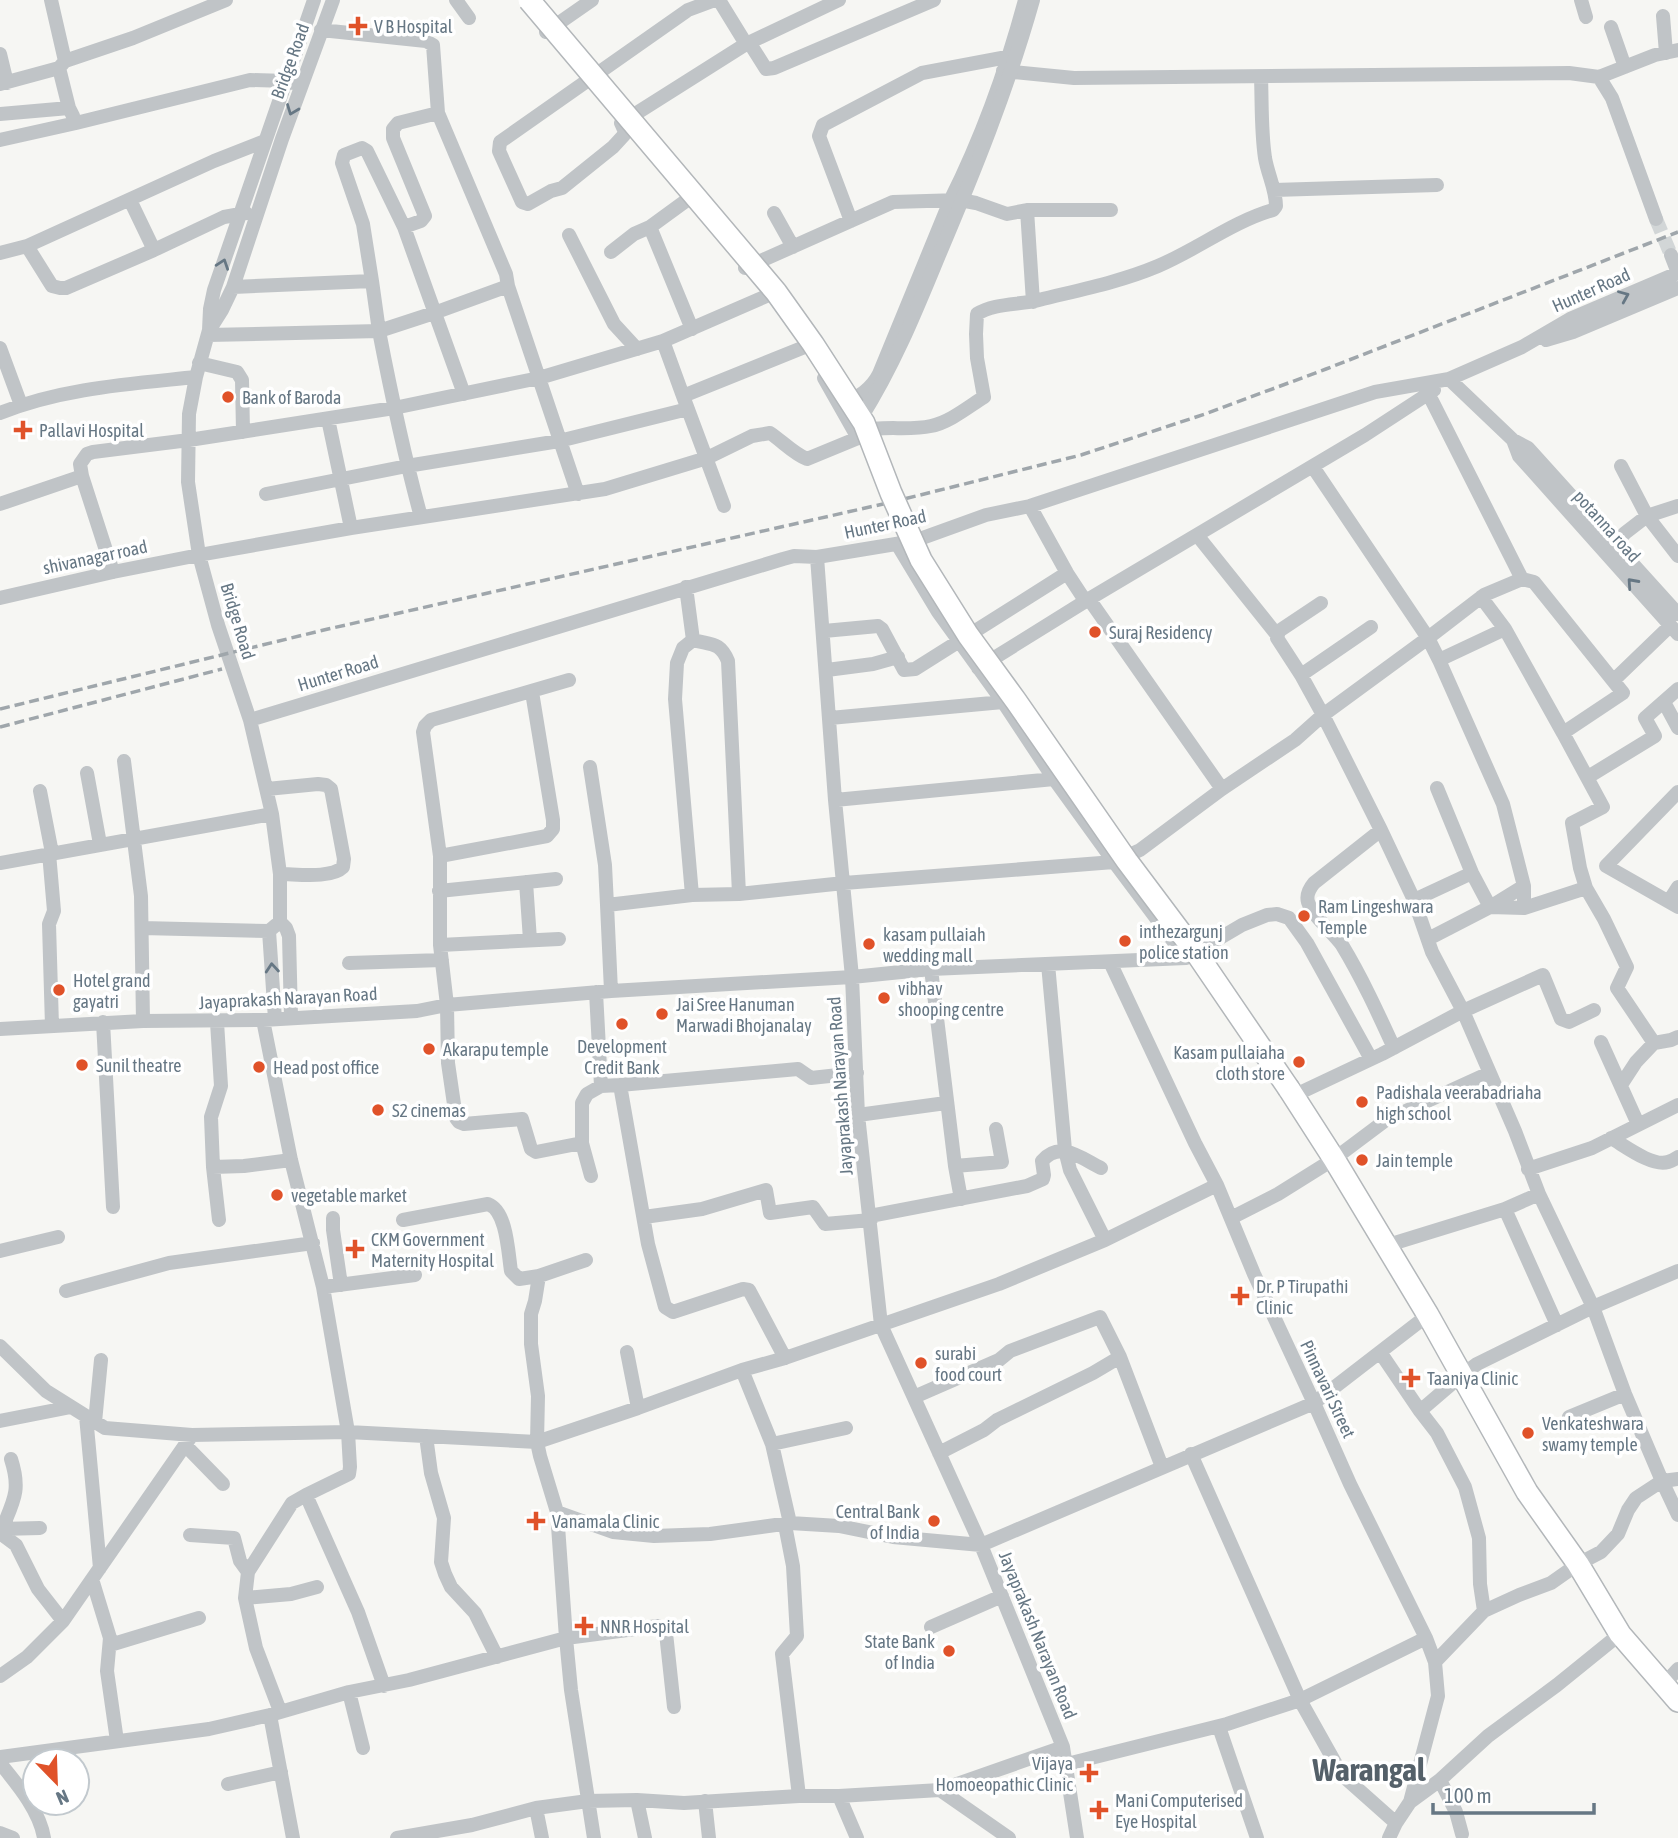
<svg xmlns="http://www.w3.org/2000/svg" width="1678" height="1838" font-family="'Asap Condensed',sans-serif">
<rect width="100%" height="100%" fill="#f6f6f3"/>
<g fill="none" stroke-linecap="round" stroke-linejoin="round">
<path stroke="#d2d6d7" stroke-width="14" stroke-dasharray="14 7" stroke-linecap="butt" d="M 1656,219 L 1671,255"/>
<defs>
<path id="highway" d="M 1289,1089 L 1334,1159 L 1428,1315 L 1527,1492 L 1578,1564 L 1620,1634 L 1678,1701"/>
</defs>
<use href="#highway" stroke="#b3b7ba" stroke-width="24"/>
<path stroke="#c0c4c7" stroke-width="14" d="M 51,0 L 65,61
M 456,0 L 469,18
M 715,0 L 688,10 L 500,142 L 499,151 L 522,202 L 528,204 L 551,191 L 562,188 L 613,147 L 624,135 L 625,132 L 621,123 L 746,44 L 839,0
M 719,0 L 746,44
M 1581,0 L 1586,17
M 1663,16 L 1666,53
M 1611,27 L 1625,67
M 321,30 L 426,41 L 433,45 L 438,113 L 506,274 L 508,286 L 578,494
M 546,32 L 592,0
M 749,42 L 766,69 L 774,68 L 934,0
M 0,54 L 7,83
M 59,68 L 69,108 L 73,116
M 1003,71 L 1074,78 L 1569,73 L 1599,77 L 1612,98 L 1656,219
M 1599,77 L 1655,55 L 1678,50
M 0,84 L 59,68 L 65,61 L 133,38 L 226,0
M 0,114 L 69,108
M 0,140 L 76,123 L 250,80 L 287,81 L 294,83
M 1274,190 L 1437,185
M 130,200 L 154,250
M 1027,210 L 1033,302
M 774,213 L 793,247
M 851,221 L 819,136 L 823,125 L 922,73 L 1007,57
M 404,227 L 421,221 L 425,216 L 393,138 L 393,129 L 398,123 L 438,113
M 650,227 L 687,200
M 569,235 L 614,324 L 637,349
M 27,246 L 52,286 L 60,288 L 66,288 L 154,250 L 224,217 L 246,213
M 611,252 L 634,234 L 650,227 L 692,329
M 0,253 L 27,246 L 214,161 L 265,141
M 1671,255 L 1678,273
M 745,268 L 893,202 L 960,200 L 976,203 L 1007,214 L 1027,210 L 1111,210
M 372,281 L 363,224 L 342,163 L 344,155 L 362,148 L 367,151 L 404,227 L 464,394
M 210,329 L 222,310 L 233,287 L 282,139 L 333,0
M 208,335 L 379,331 L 372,281 L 233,287
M 1546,340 L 1573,332 L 1678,288
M 663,341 L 683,396
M 0,348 L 21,405
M 199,363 L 237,372 L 242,380 L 243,432
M 824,378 L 858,438
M 1449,379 L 1513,440 L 1528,448 L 1678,614
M 1429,395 L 1522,579 L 1534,582 L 1623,693 L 1563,733 L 1603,807 L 1572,823 L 1580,868 L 1586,888 L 1604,919 L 1627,967 L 1617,988 L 1654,1043 L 1636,1062 L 1621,1085
M 843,404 C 859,396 871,390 879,374 L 950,201 C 981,139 1007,67 1025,0
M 0,413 C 62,388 130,384 196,377
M 328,419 L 351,528
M 1513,440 L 1519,456 L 1678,634
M 1621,466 L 1647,516 L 1678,556
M 1313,467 L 1428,638 L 1439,660 L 1503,804 L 1524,886 L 1524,908
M 266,494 L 407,466 L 559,441 L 688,409
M 0,504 L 82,476
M 724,506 L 683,396 L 807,346
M 1030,506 L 1067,573 L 1086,602
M 421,517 C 404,455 391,393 379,331 L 434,313 L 508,286
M 1197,535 L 1277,635
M 897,544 L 938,612 L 1003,702 L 1054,779 L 1114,862 L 1186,958
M 1615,544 L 1625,533 L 1647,516 L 1678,506
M 817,557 L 835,800 L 852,977 L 931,969 L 1186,958 L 1242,925 L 1267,915 L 1277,914 L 1289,918 L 1307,943 L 1371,1059
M 113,572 L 82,476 L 80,464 L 87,454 L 93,452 L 189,440 L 394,408 L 539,378 L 663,341 L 771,294
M 686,587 L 693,640 L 683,648 L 677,663 L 675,699 L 692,895
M 1481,597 L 1505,629 L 1563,733
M 0,598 L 113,572 L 199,555 L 351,528 L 605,489 L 707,458 L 752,436 L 770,433 C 782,441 794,454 807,459 L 858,438 L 860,431 C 884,425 908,431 931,426 C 950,422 968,407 984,397 L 977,358 L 976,334 L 977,314 C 994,303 1020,305 1039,300 C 1079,290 1120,282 1158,266 C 1198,249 1232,222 1273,210 L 1276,206 C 1276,190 1268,175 1265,158 C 1261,131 1262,104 1261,77
M 1089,599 L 1222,789
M 1321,603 L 1279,631 L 1277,638 L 1301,675 L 1323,715 L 1381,830 L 1414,900 L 1432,952 L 1463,1011 L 1515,1131 L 1539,1194 L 1593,1307 L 1625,1394 L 1662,1481 L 1678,1515
M 824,631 L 878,626 L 882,629 L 904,670 L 915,669 L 1067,573
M 693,640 C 712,645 720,642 728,661 L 739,894
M 1439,660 L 1505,629
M 978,668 L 1089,599 L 1365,435 L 1434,390
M 827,670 L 873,664 L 898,657
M 1301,675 L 1371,627
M 569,680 L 431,720 L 425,726 L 423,732 L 440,856 L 440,945 L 447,1005 L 448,1063 L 456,1118 L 459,1122 L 464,1124 L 522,1119 L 531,1149 L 536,1152 L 582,1143
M 1614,680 L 1670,626
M 1664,702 L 1678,728
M 830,718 L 1003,702
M 250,720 L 783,559 L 794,556 L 817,557 L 914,541 L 986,515 L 1030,506 L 1375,392 L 1449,379 L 1522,347 L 1570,319 L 1678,273
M 124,761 L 141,896 L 143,1021
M 590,767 L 605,865 L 607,905
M 87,773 L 100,844
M 1588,777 L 1655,736 L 1645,718 L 1678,689
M 1437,788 L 1472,873 L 1490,907 L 1524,908 L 1586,888
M 267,789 L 318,784 L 326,785 L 331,789 L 344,859 L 343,867 C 331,879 297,874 280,874
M 40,791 L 52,853
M 1678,792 L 1606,866 L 1678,907
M 835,800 L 1054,779
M 1381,830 L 1314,883 C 1309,889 1306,895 1308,902 C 1313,917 1333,932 1342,945 C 1362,978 1378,1013 1394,1048
M 49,853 L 54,911 L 49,924 L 52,1026
M 440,856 L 547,836 L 553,829 L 553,820 L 532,692
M 0,863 L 272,814
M 526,882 L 530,940
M 439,891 L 556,879
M 1414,900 L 1472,873
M 1669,901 L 1678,887
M 280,922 L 280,874 L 272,814 L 250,720 L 218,625 L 199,555 L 188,482 L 189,414 L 196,377 L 209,330 L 210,309 L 214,290 L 314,0
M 280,922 L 286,928 L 289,936 L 291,1017
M 142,928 L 269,931
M 1428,939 L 1490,907 L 1524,886
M 440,945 L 559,939
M 1110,962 L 1195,1143 L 1217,1185 L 1254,1274 L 1314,1403 L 1350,1484 L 1426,1638 L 1435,1662 L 1438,1696 L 1410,1802
M 349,963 L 442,960
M 1048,964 L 1065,1150 L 1070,1170 L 1105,1240
M 931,969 L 955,1166
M 611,991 L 607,905 L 692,895 L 739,894 L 844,883 L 1114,862 L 1140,850 L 1222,789 L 1295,740 L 1323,715 L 1428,638 L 1484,595 L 1522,579
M 596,992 L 601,1086
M 275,1019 L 269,931 L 276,925
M 263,1020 L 291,1160 L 323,1287 L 348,1432 L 350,1467 L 349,1474 L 306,1495 L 358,1612 L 384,1686
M 103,1022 L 113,1207
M 217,1022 L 221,1086 L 211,1117 L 213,1167 L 219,1220
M 0,1029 L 143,1021 L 263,1020 L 417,1011 L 447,1005 L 611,991 L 852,977 L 858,1115 L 881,1325 L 981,1545 L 1063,1747 L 1077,1838
M 1601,1042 L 1638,1124
M 1654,1043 L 1671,1040 L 1678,1037
M 620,1085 L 798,1069 L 811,1078 L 857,1073
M 1293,1096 L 1382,1054 L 1463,1011 L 1543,975 L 1561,1019 L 1569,1022 L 1594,1010
M 858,1115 L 946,1103
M 1611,1138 C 1625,1146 1652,1167 1668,1162 C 1671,1161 1675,1159 1678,1157
M 213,1167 L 244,1166 L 291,1160
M 1528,1169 L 1592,1148 L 1678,1105
M 591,1176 L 582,1143 L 582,1103 L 587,1094 L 601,1086 L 620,1085 L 648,1244 L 665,1307 L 673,1312 L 743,1289 L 749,1290 L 785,1358
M 961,1199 L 955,1166 L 1002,1162 L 996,1129
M 1505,1209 L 1557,1325
M 870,1216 L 1027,1186 L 1043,1179 L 1044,1175 L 1042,1161 C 1060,1140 1081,1158 1101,1168
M 644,1217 L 702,1209 L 766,1190 L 770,1213 L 813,1207 L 825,1224 L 871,1220
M 333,1218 L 333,1230 L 341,1285
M 1231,1218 L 1278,1194 L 1334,1159 L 1386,1120 L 1489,1073
M 403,1220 L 488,1204 C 507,1211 508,1252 511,1271 L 519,1279 L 539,1276
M 1385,1246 L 1505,1209 L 1539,1194
M 0,1251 L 58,1237
M 323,1287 L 415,1275
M 66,1291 L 169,1263 L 313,1243
M 0,1346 L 46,1391 L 105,1428 L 192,1435 L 348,1432 L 537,1442 L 638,1408 L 742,1370 L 785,1358 L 999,1284 L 1105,1240 L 1217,1185
M 627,1352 L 638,1408
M 1380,1352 L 1420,1411 L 1437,1433 L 1465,1487 L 1479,1538 L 1480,1584 L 1484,1611 L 1435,1662
M 742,1370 L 772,1444 L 790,1523
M 914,1397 L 999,1360 L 1010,1351 L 1100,1317 L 1120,1357 L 1162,1467
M 1420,1411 L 1462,1375 L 1477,1364 L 1593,1307 L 1678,1271
M 86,1416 L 100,1568
M 1569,1417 L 1625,1394
M 0,1421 L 71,1407
M 95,1422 L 101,1360
M 426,1436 L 431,1473 L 444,1518 L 441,1562 L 445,1574 L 451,1587 L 475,1613 L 497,1657
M 772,1444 L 846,1428
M 185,1445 L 223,1484
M 939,1453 L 984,1430 L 997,1420 L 1093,1373 L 1120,1357
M 1191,1454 L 1300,1700 L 1342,1775 L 1396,1823
M 557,1512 L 613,1532 L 654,1536 L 710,1534 L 790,1523 L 839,1526 L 893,1537 L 981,1545 L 1314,1403 L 1428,1315
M 785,1525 L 793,1566 L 797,1636 L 782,1654 L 799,1796
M 0,1529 L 40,1528
M 2,1529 C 14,1500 21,1490 11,1459
M 0,1533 L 16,1545 L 38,1589 L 63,1621
M 190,1535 L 234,1538 L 240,1561 L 248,1572
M 92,1579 L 110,1638 L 107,1671 L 117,1741
M 245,1598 L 291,1594 L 317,1587
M 1484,1611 L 1519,1595 L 1551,1583 L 1578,1564 L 1601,1552 L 1618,1534 L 1628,1510 L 1636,1498 L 1662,1481 L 1678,1479
M 931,1627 L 1002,1596
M 110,1645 L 199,1618
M 0,1676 L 27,1657 L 63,1621 L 192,1435
M 1664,1684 L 1678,1669
M 349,1692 L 363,1748
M 280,1711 L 256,1648 L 245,1598 L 248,1572 L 292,1503 L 306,1495
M 270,1715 L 293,1838
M 1219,1727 L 1257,1838
M 0,1757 L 209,1729 L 270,1715 L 349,1692 L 409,1680 L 566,1638 L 557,1512 L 540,1456 L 537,1442 L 538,1396 L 531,1344 L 531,1314 L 535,1301 L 539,1276 L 586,1260
M 0,1763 C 17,1784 40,1811 44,1838
M 1067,1764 L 1227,1724 L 1300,1700 L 1426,1638
M 1440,1780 L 1456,1812 L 1462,1834
M 228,1784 L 281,1772
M 940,1790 L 1009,1838
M 839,1796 L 857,1838
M 637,1800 L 645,1838
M 705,1801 L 709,1838
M 536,1808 L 542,1838
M 0,1833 L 13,1838
M 397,1838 L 472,1825 L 536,1808 L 588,1801 L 637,1800 L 684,1803 L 799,1796 L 839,1796 L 940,1790 L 1063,1747
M 594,1838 L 571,1690 L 566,1638 L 658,1626 L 666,1633 L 674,1707
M 1389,1838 L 1396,1823 L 1410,1802 L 1440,1780 L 1488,1736 L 1557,1685 L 1620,1634"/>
<use href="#highway" stroke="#fff" stroke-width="21"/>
<path stroke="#9fa6ab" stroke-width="3.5" stroke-dasharray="10 5" stroke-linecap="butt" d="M 0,709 L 328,629 L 892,502 L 1081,455 L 1205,414 L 1326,369 L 1678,232
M 0,727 L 222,669"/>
<defs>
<path id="highway-bridge" d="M 529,0 L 776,292 L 813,344 L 864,423 L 891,493 L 921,560 L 968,635 L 1016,701 L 1127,861 L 1199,957 L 1289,1089"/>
</defs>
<use href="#highway-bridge" stroke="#b3b7ba" stroke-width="24" stroke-linecap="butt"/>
<path stroke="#c0c4c7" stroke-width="14" d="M 861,418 C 893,367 914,316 937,260 C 973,175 1008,89 1033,0"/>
<use href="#highway-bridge" stroke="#fff" stroke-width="21"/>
</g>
<defs><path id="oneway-chevron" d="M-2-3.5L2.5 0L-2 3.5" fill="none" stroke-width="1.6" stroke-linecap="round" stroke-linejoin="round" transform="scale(1.75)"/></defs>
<g stroke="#667784">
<use href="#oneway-chevron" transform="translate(292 110) rotate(111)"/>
<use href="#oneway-chevron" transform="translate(223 264) rotate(-71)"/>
<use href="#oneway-chevron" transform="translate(1624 296) rotate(-23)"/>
<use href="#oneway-chevron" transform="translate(1632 583) rotate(-132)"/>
<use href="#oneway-chevron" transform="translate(272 968) rotate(-95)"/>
</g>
<g fill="#e05229" stroke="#fff" stroke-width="2.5">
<path d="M354.5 15.5h7v7h7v7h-7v7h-7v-7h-7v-7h7z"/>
<circle cx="228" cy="397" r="7"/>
<path d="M19.5 419.5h7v7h7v7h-7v7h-7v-7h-7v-7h7z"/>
<circle cx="1095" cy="632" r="7"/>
<circle cx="1304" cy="916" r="7"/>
<circle cx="1125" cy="941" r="7"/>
<circle cx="869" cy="944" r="7"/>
<circle cx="59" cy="990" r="7"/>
<circle cx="884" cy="998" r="7"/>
<circle cx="662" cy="1014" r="7"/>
<circle cx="622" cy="1024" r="7"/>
<circle cx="429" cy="1049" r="7"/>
<circle cx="1299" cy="1062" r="7"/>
<circle cx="82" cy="1065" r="7"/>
<circle cx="259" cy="1067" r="7"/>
<circle cx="1362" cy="1102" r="7"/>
<circle cx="378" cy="1110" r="7"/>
<circle cx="1362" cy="1160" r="7"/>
<circle cx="277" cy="1195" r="7"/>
<path d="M351.5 1238.5h7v7h7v7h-7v7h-7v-7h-7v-7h7z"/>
<path d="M1236.5 1285.5h7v7h7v7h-7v7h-7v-7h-7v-7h7z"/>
<circle cx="921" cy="1363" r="7"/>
<path d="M1407.5 1367.5h7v7h7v7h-7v7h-7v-7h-7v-7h7z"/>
<circle cx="1528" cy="1433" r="7"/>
<path d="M532.5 1510.5h7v7h7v7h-7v7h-7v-7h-7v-7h7z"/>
<circle cx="934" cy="1521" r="7"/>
<path d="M580.5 1615.5h7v7h7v7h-7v7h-7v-7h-7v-7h7z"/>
<circle cx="949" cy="1651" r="7"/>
<path d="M1085.5 1762.5h7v7h7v7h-7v7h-7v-7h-7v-7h7z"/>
<path d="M1095.5 1799.5h7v7h7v7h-7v7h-7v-7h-7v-7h7z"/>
</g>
<g text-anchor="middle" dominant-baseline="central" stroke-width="7" stroke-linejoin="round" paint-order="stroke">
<g font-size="18" fill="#667784" stroke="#fff" text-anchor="start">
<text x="374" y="26">V B Hospital</text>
<text x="242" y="397">Bank of Baroda</text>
<text x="39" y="430">Pallavi Hospital</text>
<text x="1109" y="632">Suraj Residency</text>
<text x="1318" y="906">Ram Lingeshwara<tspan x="1318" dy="21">Temple</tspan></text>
<text x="1139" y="931">inthezargunj<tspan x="1139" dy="21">police station</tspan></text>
<text x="883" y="934">kasam pullaiah<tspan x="883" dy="21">wedding mall</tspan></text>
<text x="73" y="980">Hotel grand<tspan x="73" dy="21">gayatri</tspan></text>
<text x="898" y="988">vibhav<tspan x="898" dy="21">shooping centre</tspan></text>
<text x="676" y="1004">Jai Sree Hanuman<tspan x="676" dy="21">Marwadi Bhojanalay</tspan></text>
<text x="622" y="1046" text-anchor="middle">Development<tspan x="622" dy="21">Credit Bank</tspan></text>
<text x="443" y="1049">Akarapu temple</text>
<text x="1285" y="1052" text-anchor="end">Kasam pullaiaha<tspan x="1285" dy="21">cloth store</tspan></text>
<text x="96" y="1065">Sunil theatre</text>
<text x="273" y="1067">Head post office</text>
<text x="1376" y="1092">Padishala veerabadriaha<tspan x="1376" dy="21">high school</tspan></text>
<text x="392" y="1110">S2 cinemas</text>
<text x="1376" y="1160">Jain temple</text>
<text x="291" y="1195">vegetable market</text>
<text x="371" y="1239">CKM Government<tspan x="371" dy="21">Maternity Hospital</tspan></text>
<text x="1256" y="1286">Dr. P Tirupathi<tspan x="1256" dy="21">Clinic</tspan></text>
<text x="935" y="1353">surabi<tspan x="935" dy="21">food court</tspan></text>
<text x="1427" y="1378">Taaniya Clinic</text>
<text x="1542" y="1423">Venkateshwara<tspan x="1542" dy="21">swamy temple</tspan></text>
<text x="920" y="1511" text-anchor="end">Central Bank<tspan x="920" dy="21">of India</tspan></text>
<text x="552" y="1521">Vanamala Clinic</text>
<text x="600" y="1626">NNR Hospital</text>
<text x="935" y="1641" text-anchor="end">State Bank<tspan x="935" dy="21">of India</tspan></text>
<text x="1073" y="1763" text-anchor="end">Vijaya<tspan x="1073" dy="21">Homoeopathic Clinic</tspan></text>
<text x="1115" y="1800">Mani Computerised<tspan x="1115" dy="21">Eye Hospital</tspan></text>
</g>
<g font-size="18" fill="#667784" stroke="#fff">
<text transform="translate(290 61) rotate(-70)">Bridge Road</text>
<text transform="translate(1591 290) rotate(-24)">Hunter Road</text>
<text transform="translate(885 524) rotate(-12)">Hunter Road</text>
<text transform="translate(1607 526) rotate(48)">potanna road</text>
<text transform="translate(95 557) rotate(-12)">shivanagar road</text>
<text transform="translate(238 621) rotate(73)">Bridge Road</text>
<text transform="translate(338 673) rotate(-17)">Hunter Road</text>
<text transform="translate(288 998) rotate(-3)">Jayaprakash Narayan Road</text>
<text transform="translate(840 1086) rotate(-94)">Jayaprakash Narayan Road</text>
<text transform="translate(1328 1389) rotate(65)">Pinnavari Street</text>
<text transform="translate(1038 1635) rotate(68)">Jayaprakash Narayan Road</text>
</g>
<g font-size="32" font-weight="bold" fill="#546069" stroke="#fff">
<text x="1369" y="1769">Warangal</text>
</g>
</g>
<g transform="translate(56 1782) rotate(157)"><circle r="33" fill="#ffffff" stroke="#c2c9ce" stroke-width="2"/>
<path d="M0-5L12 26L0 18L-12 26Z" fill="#e05229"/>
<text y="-10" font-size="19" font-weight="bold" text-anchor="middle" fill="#667784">N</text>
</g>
<path d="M1433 1803v10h161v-10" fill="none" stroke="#667784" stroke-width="3.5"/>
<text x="1444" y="1803" font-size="21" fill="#667784" stroke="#ffffff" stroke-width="5" paint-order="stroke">100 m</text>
</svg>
